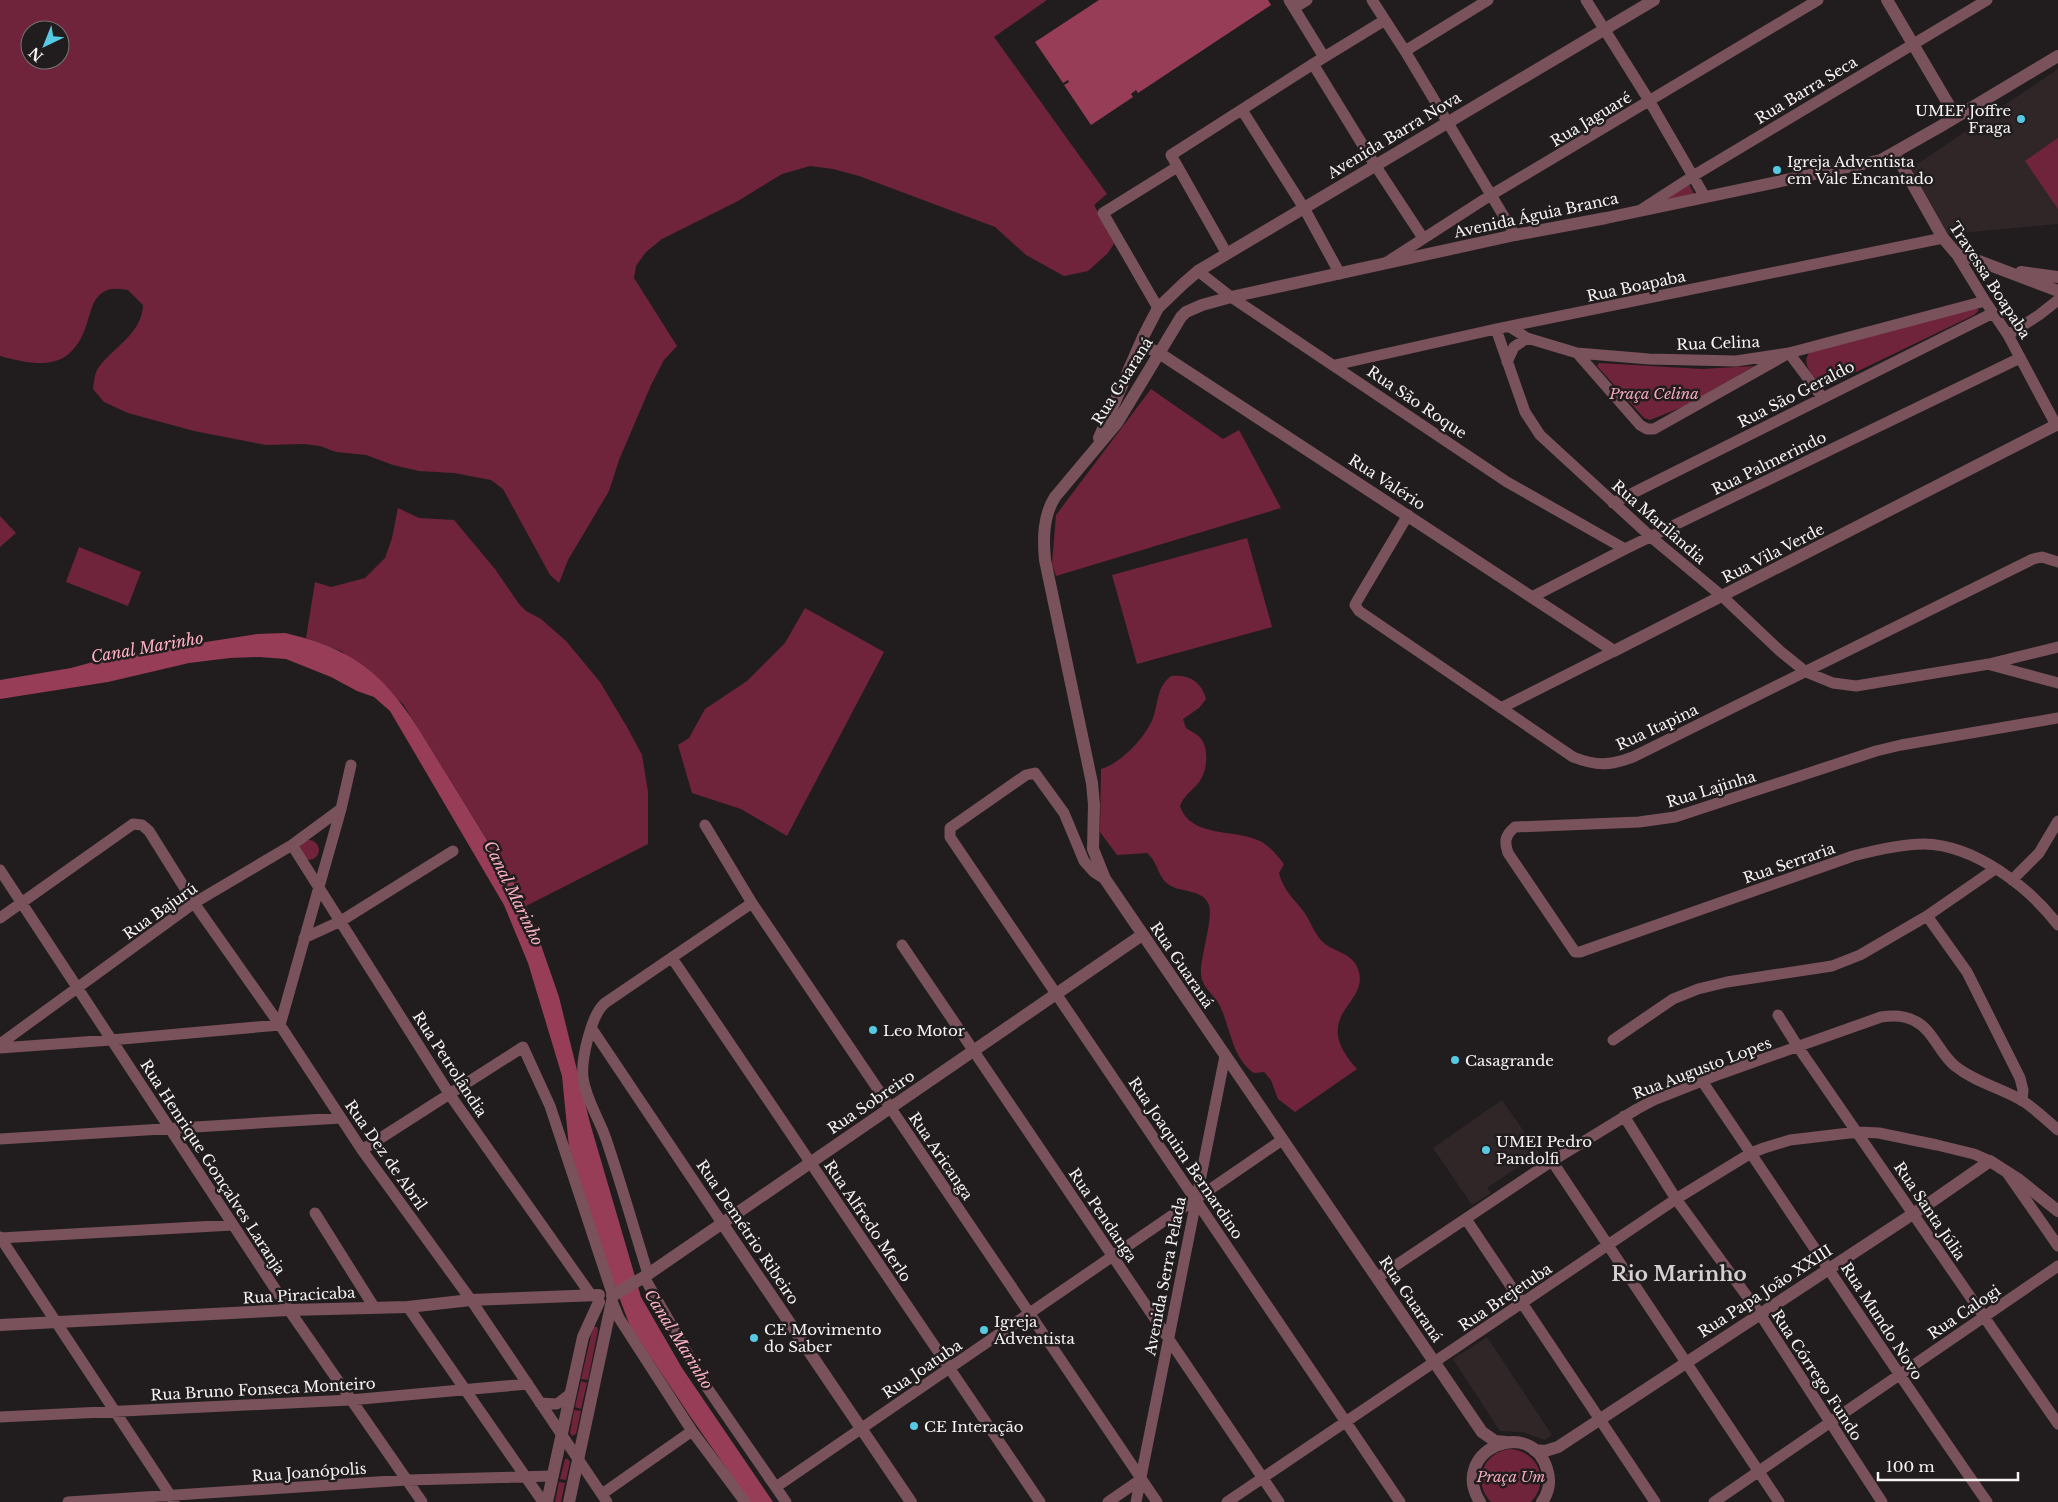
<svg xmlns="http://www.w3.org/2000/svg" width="2058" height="1502" font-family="'Libre Baskerville',serif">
<rect width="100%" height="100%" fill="#211d1e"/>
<path fill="#302628" d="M 2058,69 L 2058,224 L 1948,234 L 1911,168 Z
M 1502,1100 L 1539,1153 L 1487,1188 L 1491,1193 L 1472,1205 L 1433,1148 Z
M 1487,1337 L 1552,1435 L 1545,1440 L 1523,1432 L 1500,1431 L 1453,1359 Z"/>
<path fill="#70243c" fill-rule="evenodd" d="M 0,0 L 1047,0 L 994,37 L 1107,194 L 1094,205 L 1115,242 L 1108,253 L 1088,271 L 1064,276 L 1026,255 L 995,227 L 859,176 L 833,169 L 810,166 L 782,174 L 738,201 L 662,239 L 646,252 L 636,266 L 634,278 L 677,346 L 664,360 L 651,385 L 619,460 L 609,491 L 568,560 L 559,583 L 550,575 L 503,489 L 491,480 L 454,473 L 419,471 L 393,465 L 366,455 L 336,452 L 320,446 L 304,444 L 266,445 L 194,431 L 128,413 L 104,402 L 93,389 C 94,384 94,375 97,370 C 111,348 142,335 143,305 L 128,290 C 119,289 110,287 102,293 C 92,300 91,312 87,323 C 72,371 41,367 0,356 ZM 30,30 L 60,30 L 60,60 L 30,60 Z
M 2058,138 L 2058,209 L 2025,161 Z
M 1689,184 L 1694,194 L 1661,201 Z
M 1973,307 L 1979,310 L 1974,315 L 1823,388 C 1815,377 1799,364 1810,352 Z
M 1599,363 L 1702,369 L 1754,366 L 1685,406 L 1650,420 L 1644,418 L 1597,366 Z
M 1151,389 L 1223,439 L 1239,430 L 1281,508 L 1056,576 L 1052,564 L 1056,515 Z
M 398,508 L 419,518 L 454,520 L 495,569 L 519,604 L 526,611 L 541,619 L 566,641 L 600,682 L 627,727 L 642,755 L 648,792 L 648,844 L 526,906 L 506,870 L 403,704 L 341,651 L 306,638 L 315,582 L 331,587 L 365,578 L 385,558 L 392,538 Z
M 0,516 L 16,533 L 0,547 Z
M 1247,538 L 1272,627 L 1137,664 L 1112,575 Z
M 79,547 L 141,572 L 128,606 L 66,582 Z
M 805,608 L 884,652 L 787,836 L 741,809 L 692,793 L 678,745 L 689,738 L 705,709 L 747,681 L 785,643 Z
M 1171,676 C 1189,674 1202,682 1206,699 L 1199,708 L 1183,719 L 1186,728 C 1192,732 1198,734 1202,740 C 1209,751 1207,772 1199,782 C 1192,791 1184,795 1180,806 C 1191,839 1236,828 1262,842 C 1271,848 1278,856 1284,864 L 1279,873 C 1283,890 1294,899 1304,912 C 1311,922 1315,936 1325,944 C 1336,952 1353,954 1358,969 C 1371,1005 1307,1014 1357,1069 L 1295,1112 L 1278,1099 L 1271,1080 L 1264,1072 L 1254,1073 C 1232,1058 1231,1029 1220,1006 C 1214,994 1202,988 1201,974 C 1200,956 1215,915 1208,903 C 1202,890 1182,892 1171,886 C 1157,878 1159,863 1147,853 L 1117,855 L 1100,832 L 1101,769 C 1120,764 1146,737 1153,718 C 1159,702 1156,688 1171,676 Z
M299 850a10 10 0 1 1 20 0a10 10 0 1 1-20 0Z
M 593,1327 L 597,1327 L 598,1330 L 588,1380 L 581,1379 Z
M 581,1381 L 587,1383 L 581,1409 L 575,1407 Z
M 574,1410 L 581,1411 L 576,1434 L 572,1436 L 570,1433 Z
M 1512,1449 C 1539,1453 1550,1482 1531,1502 L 1491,1502 C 1471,1482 1484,1450 1512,1449 Z
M 565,1459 L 568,1459 L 570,1462 L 566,1480 L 560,1479 Z
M 559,1482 L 565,1483 L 561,1502 L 555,1502 Z"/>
<path fill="#973d58" d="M 1099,0 L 1268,0 L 1271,5 L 1138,93 L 1136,90 L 1131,94 L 1133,97 L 1091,125 L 1064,85 L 1069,82 L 1068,80 L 1063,83 L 1035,42 Z
M 285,633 C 351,648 382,672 418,728 L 521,895 L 533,922 L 559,997 L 590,1123 L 641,1297 L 682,1368 L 773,1502 L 750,1502 L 692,1419 L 630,1326 L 613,1281 L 569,1147 L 562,1076 L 528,963 L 504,905 L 390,711 L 374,697 L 357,691 L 331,677 L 286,659 L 259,657 L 230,658 L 189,663 L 108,682 L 0,699 L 0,680 L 71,668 L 115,656 L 257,634 Z"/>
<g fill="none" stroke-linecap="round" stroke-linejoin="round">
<path stroke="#7a525c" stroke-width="11" d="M 1289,0 L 1324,57
M 1372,0 L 1405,51 L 1515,235
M 1586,0 L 1650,102 L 1705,197
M 1294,8 L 1307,0
M 1405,51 L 1488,0
M 1313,64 L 1375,165 L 1423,238
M 1242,110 L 1304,208 L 1340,274
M 1642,209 L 1693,176 L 1987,0
M 1955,252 L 1985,301 L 2008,335 L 2056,425
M 1227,254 L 1171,155 L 1313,64 L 1385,20
M 1387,262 L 1491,195 L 1818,0
M 1198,271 L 1231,297 L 1507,482 L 1625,549
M 1158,308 L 1103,213 L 1177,167
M 1510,327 L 1527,338 L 1577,353 L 1649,359 L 1736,361 L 1789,353 L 1985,301
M 1496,329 L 1525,412 L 1540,435 L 1651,537 L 1723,597 L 1780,651 L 1806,672 L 1833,683 L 1856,686 L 1989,664 L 2058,647
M 2008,335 L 2039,315 L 2058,300
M 1577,353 L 1640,425 L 1647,429 L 1654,429 L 1789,353 L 1822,397
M 1507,362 L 1514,347 L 1527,338
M 1335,365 L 1496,329 L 1943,238
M 1613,503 L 1993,313
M 1408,515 L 1357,601 L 1355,605 L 1359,611 L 1573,757 C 1596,766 1609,766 1633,757 L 2033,559 L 2042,557 L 2058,562
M 1532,597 L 1625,549 L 2020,358
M 1991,665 L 2058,683
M 1501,708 L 1614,651
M 2058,718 L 1901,745 L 1876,751 L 1675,817 L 1639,822 L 1515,827 C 1505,835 1504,842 1508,853 L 1575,952 L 1580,952 L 1853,856 C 1876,850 1901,844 1924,844 C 1975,845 2029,887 2058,925
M 705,825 L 752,903 L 1157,1502
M 292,845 L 450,1095 L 591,1295
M 0,870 L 289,1310 L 422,1502
M 1105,879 L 1094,872 L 1084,861 L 1064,813 L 1035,773 L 1026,775 L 950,828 L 950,837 L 1400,1502
M 2012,880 L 2039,853 L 2058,821
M 1927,916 L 1967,972 L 2020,1078 L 2023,1090 L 2022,1101
M 0,918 L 133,824 L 142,825 L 149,831 L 194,903 L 280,1025 L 362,1150 L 471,1300 L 607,1502
M 304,938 L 341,921 L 453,851
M 902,945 L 1279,1502
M 672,958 L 1040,1502
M 1778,1015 L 1798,1047 L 2058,1424
M 592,1029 L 722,1223
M 1613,1040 L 1673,999 L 1698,989 L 1727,982 L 1832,966 L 1860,955 L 1927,916 L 1995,869
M 0,1044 L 194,903 L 292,845 L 341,809
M 0,1048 L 111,1040 L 280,1025 L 341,809 L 351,765
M 1702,1081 C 1797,1221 1890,1363 1987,1502
M 1624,1116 L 1676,1199 L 1760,1314 L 1882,1502
M 0,1139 L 341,1118
M 362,1150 L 523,1047 L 550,1106 L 613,1296
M 1552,1161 L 1779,1502
M 2008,1174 L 2058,1246
M 315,1213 L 374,1307
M 1466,1219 L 1655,1502
M 0,1237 L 174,1501
M 0,1238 L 233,1225
M 648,1274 C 634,1229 621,1183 606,1139 C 599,1118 586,1100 583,1078 C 581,1059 591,1015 605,1003 L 752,903
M 644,1277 L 708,1389 L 786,1502
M 1377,1278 L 1552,1161 L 1637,1109 L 1654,1100 L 1720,1074 L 1881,1017 C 1893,1015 1904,1015 1915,1021 C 1933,1030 1939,1053 1955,1066 C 1975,1082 2001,1088 2023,1101 C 2035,1109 2047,1120 2058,1130
M 612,1301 L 619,1318 L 692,1431 L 745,1502
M 408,1307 L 543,1502
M 540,1403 L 557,1404 L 570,1394
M 0,1417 L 350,1400 L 528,1384
M 776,1487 L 1282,1140
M 602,1494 L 692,1431
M 68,1502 L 407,1480 L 552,1476
M 1108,1502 L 1140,1480
M 1136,1502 L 1225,1056
M 1227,1502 L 1676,1199 L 1751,1153 L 1764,1148 L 1790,1140 L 1858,1132 L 1879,1133 L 1937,1145 L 1974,1154 L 1990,1161
M 1714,1502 L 2058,1266"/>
<path stroke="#7a525c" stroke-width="12" d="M 1887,0 L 1956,117
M 1895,153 L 1943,238 L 1955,252 L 2058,291
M 2021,272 L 2058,277
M 1141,344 L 1159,353 L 1614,651 L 2058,424
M 1099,438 L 1144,335 L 1158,308 L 1183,284 L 1198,271 L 1654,0
M 722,1223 L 911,1502
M 612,1296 L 644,1277 L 1142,935
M 0,1325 L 289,1310 L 408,1307 L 471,1300 L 599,1295
M 1506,1442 L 1495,1441 L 1482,1432 L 1105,879 L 1093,849 L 1094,805 L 1092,783 L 1045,560 C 1043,539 1043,516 1055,497 L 1117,423 L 1181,317 L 1186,312 L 1202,305 L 1231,297 L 1515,235 L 1606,218 L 1881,160 L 1941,126 L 2058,56
M 1534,1450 L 1545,1451 L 1558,1447 L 1931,1202 L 1990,1161 L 2018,1179 L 2058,1211
M 547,1502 L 583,1337 L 599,1302
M 569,1502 L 612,1301
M 1480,1502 C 1448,1451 1531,1415 1547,1469 C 1551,1481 1549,1492 1542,1502"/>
</g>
<g fill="#57c9e2" stroke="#211d1e" stroke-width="2">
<circle cx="2021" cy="119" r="5"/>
<circle cx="1777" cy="170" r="5"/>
<circle cx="873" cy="1030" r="5"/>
<circle cx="1455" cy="1060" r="5"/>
<circle cx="1486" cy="1150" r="5"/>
<circle cx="984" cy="1330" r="5"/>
<circle cx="754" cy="1338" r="5"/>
<circle cx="914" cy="1426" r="5"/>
</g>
<g text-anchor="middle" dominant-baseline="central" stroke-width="5" stroke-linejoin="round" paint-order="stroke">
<g font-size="15" fill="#f6f3f4" stroke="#211d1e">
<text transform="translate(1806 90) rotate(-31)">Rua Barra Seca</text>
<text transform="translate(1591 119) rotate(-31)">Rua Jaguaré</text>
<text transform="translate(1394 135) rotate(-31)">Avenida Barra Nova</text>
<text transform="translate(1536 215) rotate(-12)">Avenida Águia Branca</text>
<text transform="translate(1990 280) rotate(57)">Travessa Boapaba</text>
<text transform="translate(1636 286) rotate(-12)">Rua Boapaba</text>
<text transform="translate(1718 343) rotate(-2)">Rua Celina</text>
<text transform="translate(1122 381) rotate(-58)">Rua Guaraná</text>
<text transform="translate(1796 394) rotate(-27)">Rua São Geraldo</text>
<text transform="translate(1417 402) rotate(34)">Rua São Roque</text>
<text transform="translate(1769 463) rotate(-26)">Rua Palmerindo</text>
<text transform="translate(1387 482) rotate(33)">Rua Valério</text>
<text transform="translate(1659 522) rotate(41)">Rua Marilândia</text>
<text transform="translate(1773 553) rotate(-27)">Rua Vila Verde</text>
<text transform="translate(1657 727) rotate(-25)">Rua Itapina</text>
<text transform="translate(1711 789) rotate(-17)">Rua Lajinha</text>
<text transform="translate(1789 863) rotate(-19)">Rua Serraria</text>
<text transform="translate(160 911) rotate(-35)">Rua Bajurú</text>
<text transform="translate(1182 965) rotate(56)">Rua Guaraná</text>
<text transform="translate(450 1064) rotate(57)">Rua Petrolândia</text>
<text transform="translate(1702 1068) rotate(-21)">Rua Augusto Lopes</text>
<text transform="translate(871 1102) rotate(-34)">Rua Sobreiro</text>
<text transform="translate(386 1155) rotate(55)">Rua Dez de Abril</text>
<text transform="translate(941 1156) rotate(56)">Rua Aricanga</text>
<text transform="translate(1186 1158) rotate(56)">Rua Joaquim Bernardino</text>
<text transform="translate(213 1167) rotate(57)">Rua Henrique Gonçalves Laranja</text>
<text transform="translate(1930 1211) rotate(56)">Rua Santa Júlia</text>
<text transform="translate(1103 1215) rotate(56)">Rua Pendanga</text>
<text transform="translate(868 1221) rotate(56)">Rua Alfredo Merlo</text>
<text transform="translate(748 1232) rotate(56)">Rua Demétrio Ribeiro</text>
<text transform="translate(1165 1276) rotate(-79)">Avenida Serra Pelada</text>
<text transform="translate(1765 1291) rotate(-33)">Rua Papa João XXIII</text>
<text transform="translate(299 1295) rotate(-3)">Rua Piracicaba</text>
<text transform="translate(1505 1297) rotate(-34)">Rua Brejetuba</text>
<text transform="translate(1411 1299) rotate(56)">Rua Guaraná</text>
<text transform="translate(1964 1312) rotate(-34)">Rua Calogi</text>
<text transform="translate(1882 1321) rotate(57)">Rua Mundo Novo</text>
<text transform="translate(922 1369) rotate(-34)">Rua Joatuba</text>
<text transform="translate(1817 1375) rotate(57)">Rua Córrego Fundo</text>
<text transform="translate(263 1389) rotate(-3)">Rua Bruno Fonseca Monteiro</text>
<text transform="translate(309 1472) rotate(-4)">Rua Joanópolis</text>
</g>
<g font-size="15" fill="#f6f3f4" stroke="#211d1e" text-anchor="start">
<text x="2011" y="110" text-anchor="end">UMEF Joffre<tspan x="2011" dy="17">Fraga</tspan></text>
<text x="1787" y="161">Igreja Adventista<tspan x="1787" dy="17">em Vale Encantado</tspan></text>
<text x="883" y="1030">Leo Motor</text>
<text x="1465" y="1060">Casagrande</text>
<text x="1496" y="1141">UMEI Pedro<tspan x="1496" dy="17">Pandolfi</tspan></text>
<text x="994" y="1321">Igreja<tspan x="994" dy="17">Adventista</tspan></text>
<text x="764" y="1329">CE Movimento<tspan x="764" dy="17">do Saber</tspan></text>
<text x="924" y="1426">CE Interação</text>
</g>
<g font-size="15" font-style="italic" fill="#f4a8ba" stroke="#211d1e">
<text x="1654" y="393">Praça Celina</text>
<text x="1511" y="1476">Praça Um</text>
</g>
<g font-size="16" font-style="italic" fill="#feb1c3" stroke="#211d1e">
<text transform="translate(147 647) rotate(-10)">Canal Marinho</text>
<text transform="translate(514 893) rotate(64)">Canal Marinho</text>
<text transform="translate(679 1339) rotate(58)">Canal Marinho</text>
</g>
<g font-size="20" font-weight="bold" fill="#d4cfd0" stroke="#211d1e">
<text x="1679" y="1274">Rio Marinho</text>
</g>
</g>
<g transform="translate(45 45) rotate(223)"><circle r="24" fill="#211d1e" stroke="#767374"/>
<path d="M0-4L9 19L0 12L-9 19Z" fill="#57c9e2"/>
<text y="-8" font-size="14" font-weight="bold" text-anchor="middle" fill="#f6f3f4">N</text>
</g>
<path d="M1878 1472v8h140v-8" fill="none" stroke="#f6f3f4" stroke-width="2.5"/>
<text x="1886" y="1472" font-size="15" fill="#f6f3f4" stroke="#211d1e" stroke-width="4" paint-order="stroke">100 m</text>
</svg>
